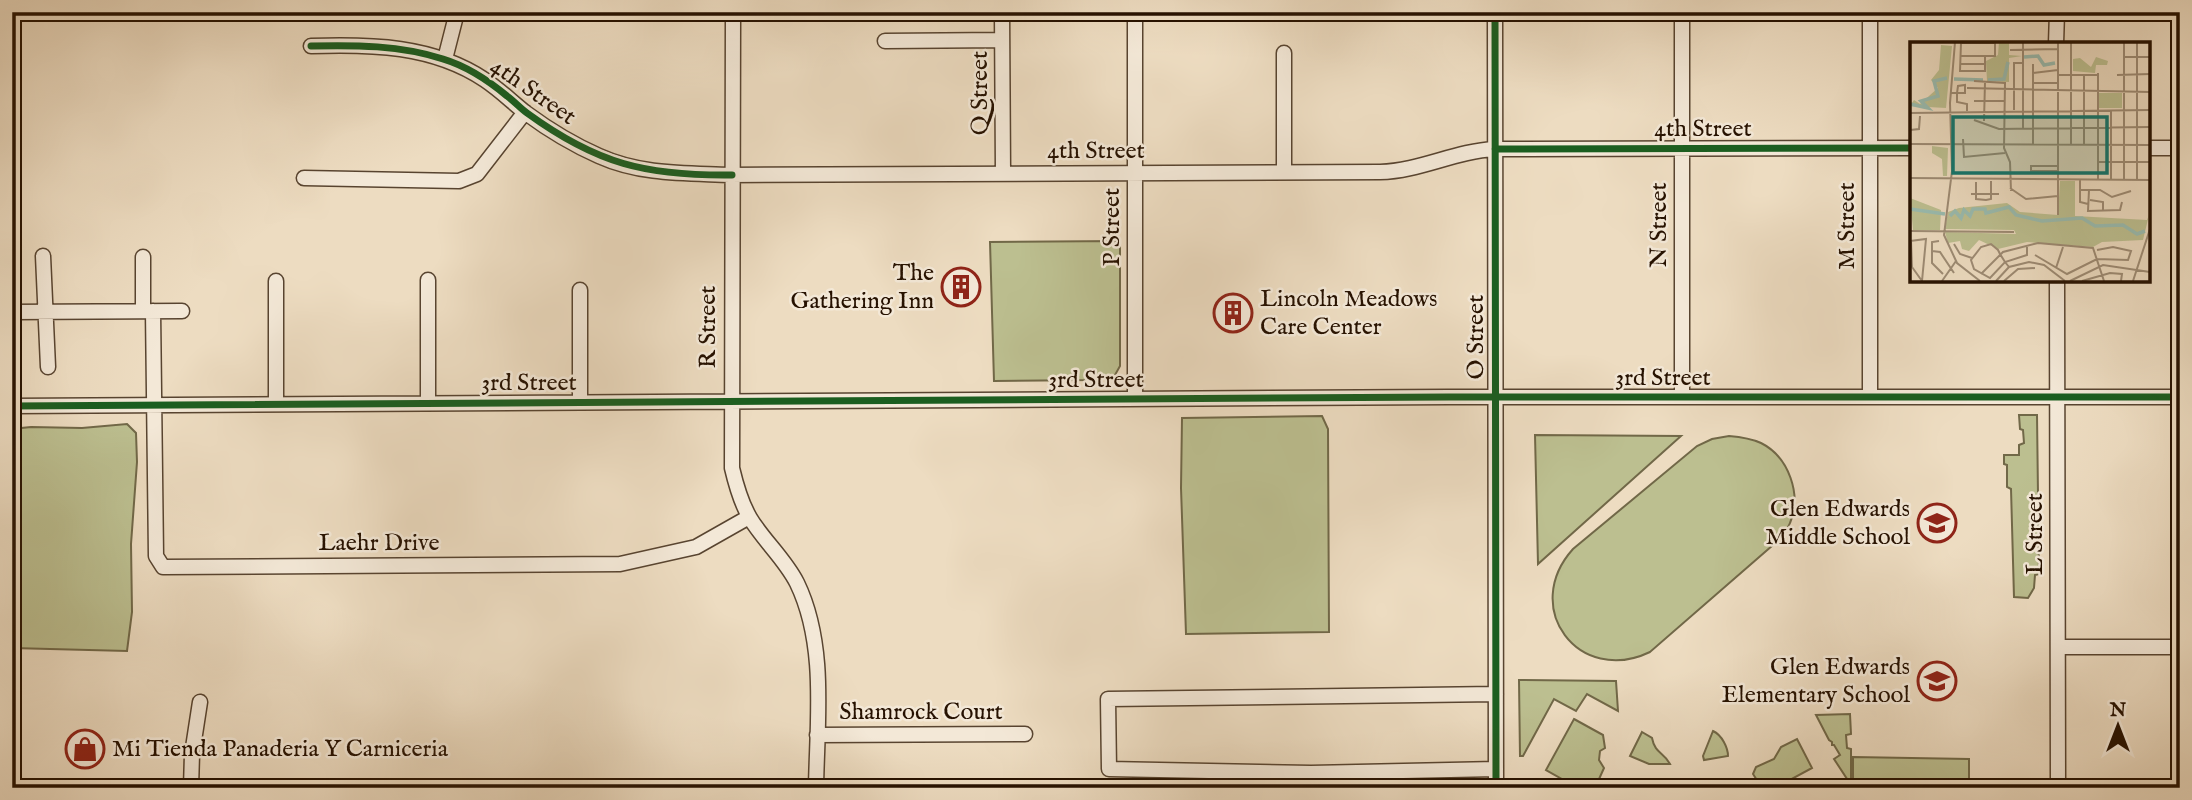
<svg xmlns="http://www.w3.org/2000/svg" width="2192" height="800" font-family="'IM FELL English',serif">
<rect width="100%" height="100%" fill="#eddcc1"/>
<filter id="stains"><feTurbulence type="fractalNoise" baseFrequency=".00286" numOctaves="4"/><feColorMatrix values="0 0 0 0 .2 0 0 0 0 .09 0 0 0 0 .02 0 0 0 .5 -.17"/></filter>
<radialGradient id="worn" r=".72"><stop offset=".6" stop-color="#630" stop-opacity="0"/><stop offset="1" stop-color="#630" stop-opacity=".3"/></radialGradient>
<path fill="#bcbf90" stroke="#716848" stroke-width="2" d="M 1120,241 L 1120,366 L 1115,375 L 1095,380 L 994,381 L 990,242 Z
M 2019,415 L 2037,415 L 2039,574 L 2035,575 L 2034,588 L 2028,598 L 2014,597 L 2011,489 L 2007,487 L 2007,465 L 2004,464 L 2004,455 L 2019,455 L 2019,445 L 2024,443 L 2023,430 L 2020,429 Z
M 1322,416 L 1328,429 L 1329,632 L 1186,634 L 1181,488 L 1182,418 Z
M 127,424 L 136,433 L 137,462 L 131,544 L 132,612 L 127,651 L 12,648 L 12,429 L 31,427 L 82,428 Z
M 1535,435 L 1681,436 L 1538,564 Z
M 1729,436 C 1741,437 1750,438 1761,443 C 1789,457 1802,495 1790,523 C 1787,531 1779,538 1773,545 L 1650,652 C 1579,686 1520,608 1573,549 L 1697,446 L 1712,439 Z
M 1519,680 L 1616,681 L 1618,711 L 1587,694 L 1576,711 L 1554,699 L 1523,756 L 1520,756 Z
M 1850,714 L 1851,734 L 1846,735 L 1847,748 L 1851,749 L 1851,788 L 1839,788 L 1849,782 L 1834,759 L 1840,755 L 1834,745 L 1832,745 L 1832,742 L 1829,740 L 1816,715 Z
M 1574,719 L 1603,735 L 1605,748 L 1600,751 L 1599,760 L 1604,768 L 1595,788 L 1578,788 L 1546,770 Z
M 1713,731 C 1722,735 1728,748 1728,756 L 1704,760 L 1703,756 Z
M 1642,732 L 1652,738 C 1655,754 1664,752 1670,764 L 1649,764 L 1630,756 Z
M 1797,739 L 1812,768 L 1775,788 L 1762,788 L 1753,774 L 1756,767 L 1774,759 L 1781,747 Z
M 1853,757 L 1969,759 L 1969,788 L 1853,788 Z"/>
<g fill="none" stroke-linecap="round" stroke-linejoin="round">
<defs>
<path id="minor" d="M 733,12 L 732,468 C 736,485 741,503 750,518 C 763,540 785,559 797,583 C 827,645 817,721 816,788
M 1002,12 L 1003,174
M 1135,12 L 1135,399
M 1495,12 L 1496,788
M 1682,12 L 1682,397
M 1870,12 L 1870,397
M 885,41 L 1002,40
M 2056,44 L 2057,12
M 311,46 C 370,44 433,45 485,80 C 500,90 512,102 526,113 C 549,130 574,145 599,156 C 641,175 686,173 730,175 L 1380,172 C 1420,171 1455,151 1495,149 L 1912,148
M 445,59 L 457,12
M 2148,148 L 2180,148
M 1284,172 L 1284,53
M 304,178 L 459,181 L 477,174 L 525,112
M 43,256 L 48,367
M 143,257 L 143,311
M 428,280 L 428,403
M 2057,280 L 2058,788
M 276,281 L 276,404
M 580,290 L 580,402
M 153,311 L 156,556 L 163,567 L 620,564 L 696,547 L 749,517
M 12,312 L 182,311
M 12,406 L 1449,397 L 2180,397
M 2058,647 L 2180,647
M 1496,694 L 1108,699 L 1109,769 L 1311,773 L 1496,769
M 817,735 L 1025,734
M 191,788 L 192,754 L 200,702"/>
</defs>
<use href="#minor" stroke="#584430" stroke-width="17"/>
<use href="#minor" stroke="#f3e8d7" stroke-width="14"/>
<defs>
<path id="cycleway" d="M 1495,12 L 1496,788
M 311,46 C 355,45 400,45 443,59 C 466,66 489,81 507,96 C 514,101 520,108 527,113 C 597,164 646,176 732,175
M 1495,149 L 1912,148
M 12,406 L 1449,397 L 2180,397"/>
</defs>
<use href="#cycleway" stroke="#f3e8d7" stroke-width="11"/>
<use href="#cycleway" stroke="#1b5e20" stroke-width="7"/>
</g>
<defs>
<symbol id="building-ring" viewBox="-11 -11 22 22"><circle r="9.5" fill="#f3e8d7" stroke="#8f2418" stroke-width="1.5"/><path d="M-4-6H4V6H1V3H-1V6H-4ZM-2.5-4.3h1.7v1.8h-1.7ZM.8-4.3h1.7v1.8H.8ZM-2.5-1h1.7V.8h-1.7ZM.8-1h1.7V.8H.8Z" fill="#8f2418"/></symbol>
<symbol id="school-ring" viewBox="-11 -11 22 22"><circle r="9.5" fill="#f3e8d7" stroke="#8f2418" stroke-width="1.5"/><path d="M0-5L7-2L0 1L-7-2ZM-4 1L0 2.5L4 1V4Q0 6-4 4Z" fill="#8f2418"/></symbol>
<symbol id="shop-ring" viewBox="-11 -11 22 22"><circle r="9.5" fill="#f3e8d7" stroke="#8f2418" stroke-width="1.5"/><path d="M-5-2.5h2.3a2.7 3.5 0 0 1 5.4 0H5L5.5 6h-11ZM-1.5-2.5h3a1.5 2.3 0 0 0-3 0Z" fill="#8f2418"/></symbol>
</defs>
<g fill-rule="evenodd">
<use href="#building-ring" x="939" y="265" width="44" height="44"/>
<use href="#building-ring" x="1211" y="291" width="44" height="44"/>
<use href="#school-ring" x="1915" y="501" width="44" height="44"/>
<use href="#school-ring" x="1915" y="659" width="44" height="44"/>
<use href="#shop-ring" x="63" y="727" width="44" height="44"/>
</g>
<g text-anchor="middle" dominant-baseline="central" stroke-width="5" stroke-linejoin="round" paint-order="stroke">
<g font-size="24" fill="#261100" stroke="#f3e8d7">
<text transform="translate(533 92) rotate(35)">4th Street</text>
<text transform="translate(980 93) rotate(-90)">Q Street</text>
<text x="1703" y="129">4th Street</text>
<text x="1096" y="151">4th Street</text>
<text transform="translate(1659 225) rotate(-90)">N Street</text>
<text transform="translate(1847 226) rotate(-90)">M Street</text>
<text transform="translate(1112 227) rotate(-90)">P Street</text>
<text transform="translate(708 327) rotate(-90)">R Street</text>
<text transform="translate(1476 337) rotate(-90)">O Street</text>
<text x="1663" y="378">3rd Street</text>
<text x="1096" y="380">3rd Street</text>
<text x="529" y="383">3rd Street</text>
<text transform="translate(2035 534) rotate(-90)">L Street</text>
<text x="379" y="543">Laehr Drive</text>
<text x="921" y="712">Shamrock Court</text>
</g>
<g font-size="24" fill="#261100" stroke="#f3e8d7" text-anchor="end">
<text x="934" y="273">The<tspan x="934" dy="28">Gathering Inn</tspan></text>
<text x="1260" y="299" text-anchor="start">Lincoln Meadows<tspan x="1260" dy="28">Care Center</tspan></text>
<text x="1910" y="509">Glen Edwards<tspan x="1910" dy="28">Middle School</tspan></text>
<text x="1910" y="667">Glen Edwards<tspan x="1910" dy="28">Elementary School</tspan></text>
<text x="112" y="749" text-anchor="start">Mi Tienda Panaderia Y Carniceria</text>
</g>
</g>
<g transform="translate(1910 42)">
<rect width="240" height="240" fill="#eddcc1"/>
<path d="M 89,0 L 99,0 L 99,13 L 112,14 L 99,16 L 99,40 L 77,39 L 76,19 L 88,13 ZM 31,3 L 42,4 L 36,66 L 0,64 L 4,58 L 10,62 L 28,46 L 21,38 L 29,28 ZM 186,15 L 198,19 L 197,23 L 186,23 L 185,31 L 163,29 L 163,17 L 170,16 L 181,25 ZM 189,51 L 212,51 L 212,66 L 189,66 ZM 22,104 L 38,106 L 37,134 L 33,134 L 32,117 L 22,111 ZM 150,139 L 165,139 L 165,174 L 237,178 L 239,173 L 233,198 L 192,200 L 183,205 L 117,200 L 88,207 L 69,198 L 59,209 L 52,207 L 50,199 L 38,201 L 35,190 L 106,192 L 104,188 L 35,187 L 38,170 L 49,166 L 97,161 L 110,170 L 148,173 ZM 0,156 L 31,168 L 30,188 L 3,188 Z" fill="#bcbf90"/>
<path fill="none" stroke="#99bcb0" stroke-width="3.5" d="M 114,15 L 128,14 L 134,23 L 145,21M 44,37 L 73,38M 78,38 L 94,37 L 98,20M 0,62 L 18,66 L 11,59 L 28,54 L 24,39 L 37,36M 0,167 L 35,172M 40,174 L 45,169 L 51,176 L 54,168 L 60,174 L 63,167 L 75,167 L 76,171 L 99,165 L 106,173 L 132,179 L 172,176 L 185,184 L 213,183 L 227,192 L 235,189"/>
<path fill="none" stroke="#9d8b74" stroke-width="2" d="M 45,0 L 40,61 L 42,129 L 34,193 L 47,221 L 70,239M 113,0 L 113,87M 148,0 L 148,173M 161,0 L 161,103M 214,0 L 214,138M 227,0 L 227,138M 100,8 L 148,7M 51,14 L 85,14 L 85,1 L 51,1 L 50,29 L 75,29 L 75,14M 214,15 L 240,15M 50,22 L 75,22M 123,31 L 148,28M 148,33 L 187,33M 174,33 L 174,103M 207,33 L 240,32M 64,39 L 95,41 L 94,106 L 100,120 L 101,149M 123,41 L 148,41M 57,46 L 240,50M 41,51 L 55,51 L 55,43 L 48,44 L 47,51 L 47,60 L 57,62 L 57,69M 64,59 L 94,59M 104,68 L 104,21 L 113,21M 201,68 L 201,138M 0,71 L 240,68M 64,78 L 89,87 L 240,85M 74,79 L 75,40M 0,88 L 9,87 L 10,74M 53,97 L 54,115 L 95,111M 0,102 L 240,103M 123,103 L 123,22M 188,120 L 240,120M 148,124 L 121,124 L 121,129 L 148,129M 0,136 L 240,138M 170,138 L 170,160 L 178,162M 188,138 L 188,31M 66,140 L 66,157 L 76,158 L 81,157 L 81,139M 100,146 L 116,157 L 148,154M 170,148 L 190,148 L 202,155 L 221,149M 179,148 L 178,169 L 210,168 L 212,160M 61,152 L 89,152M 180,158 L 193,160 L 193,168M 0,189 L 104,190M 0,199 L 16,197 L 12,239M 1,199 L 2,225 L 12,239M 29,199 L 22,200 L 22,221 L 33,232M 44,202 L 50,212 L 62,216M 22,209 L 30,210 L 44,231M 125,213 L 157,232 L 187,217 L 218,218 L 221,209 L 203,205 L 187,208M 99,225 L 95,220 L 90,212 L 88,208 L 81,202 L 71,205 L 61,218 L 64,227 L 80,236 L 95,220 L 117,213 L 117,205M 146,226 L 153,205M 71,232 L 93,210 L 128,201 L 183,206 L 194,239M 32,239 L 46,219M 86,239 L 99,225 L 119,220 L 134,223 L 155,239M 94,239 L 108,227 L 125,226M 160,239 L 193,223 L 240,230M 172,239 L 200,231 L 212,232 L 211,239M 223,239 L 240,187"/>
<path fill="#0f766e" fill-opacity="0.15" stroke="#0f766e" stroke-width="3.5" d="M 43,75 L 197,75 L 197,131 L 43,131 Z"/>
<rect width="240" height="240" fill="none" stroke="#261100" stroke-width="3.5"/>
</g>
<rect width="2192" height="800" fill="none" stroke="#eddcc1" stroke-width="42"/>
<rect x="14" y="14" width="2164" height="772" fill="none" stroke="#261100" stroke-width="3.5"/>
<rect x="21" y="21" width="2150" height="758" fill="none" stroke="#261100" stroke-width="2"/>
<g transform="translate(2118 726)" stroke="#f3e8d7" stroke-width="5" paint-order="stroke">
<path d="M0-5L12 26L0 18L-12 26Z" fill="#261100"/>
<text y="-10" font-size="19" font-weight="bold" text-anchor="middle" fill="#261100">N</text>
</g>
<rect width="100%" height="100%" filter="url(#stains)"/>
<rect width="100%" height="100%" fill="url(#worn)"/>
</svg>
